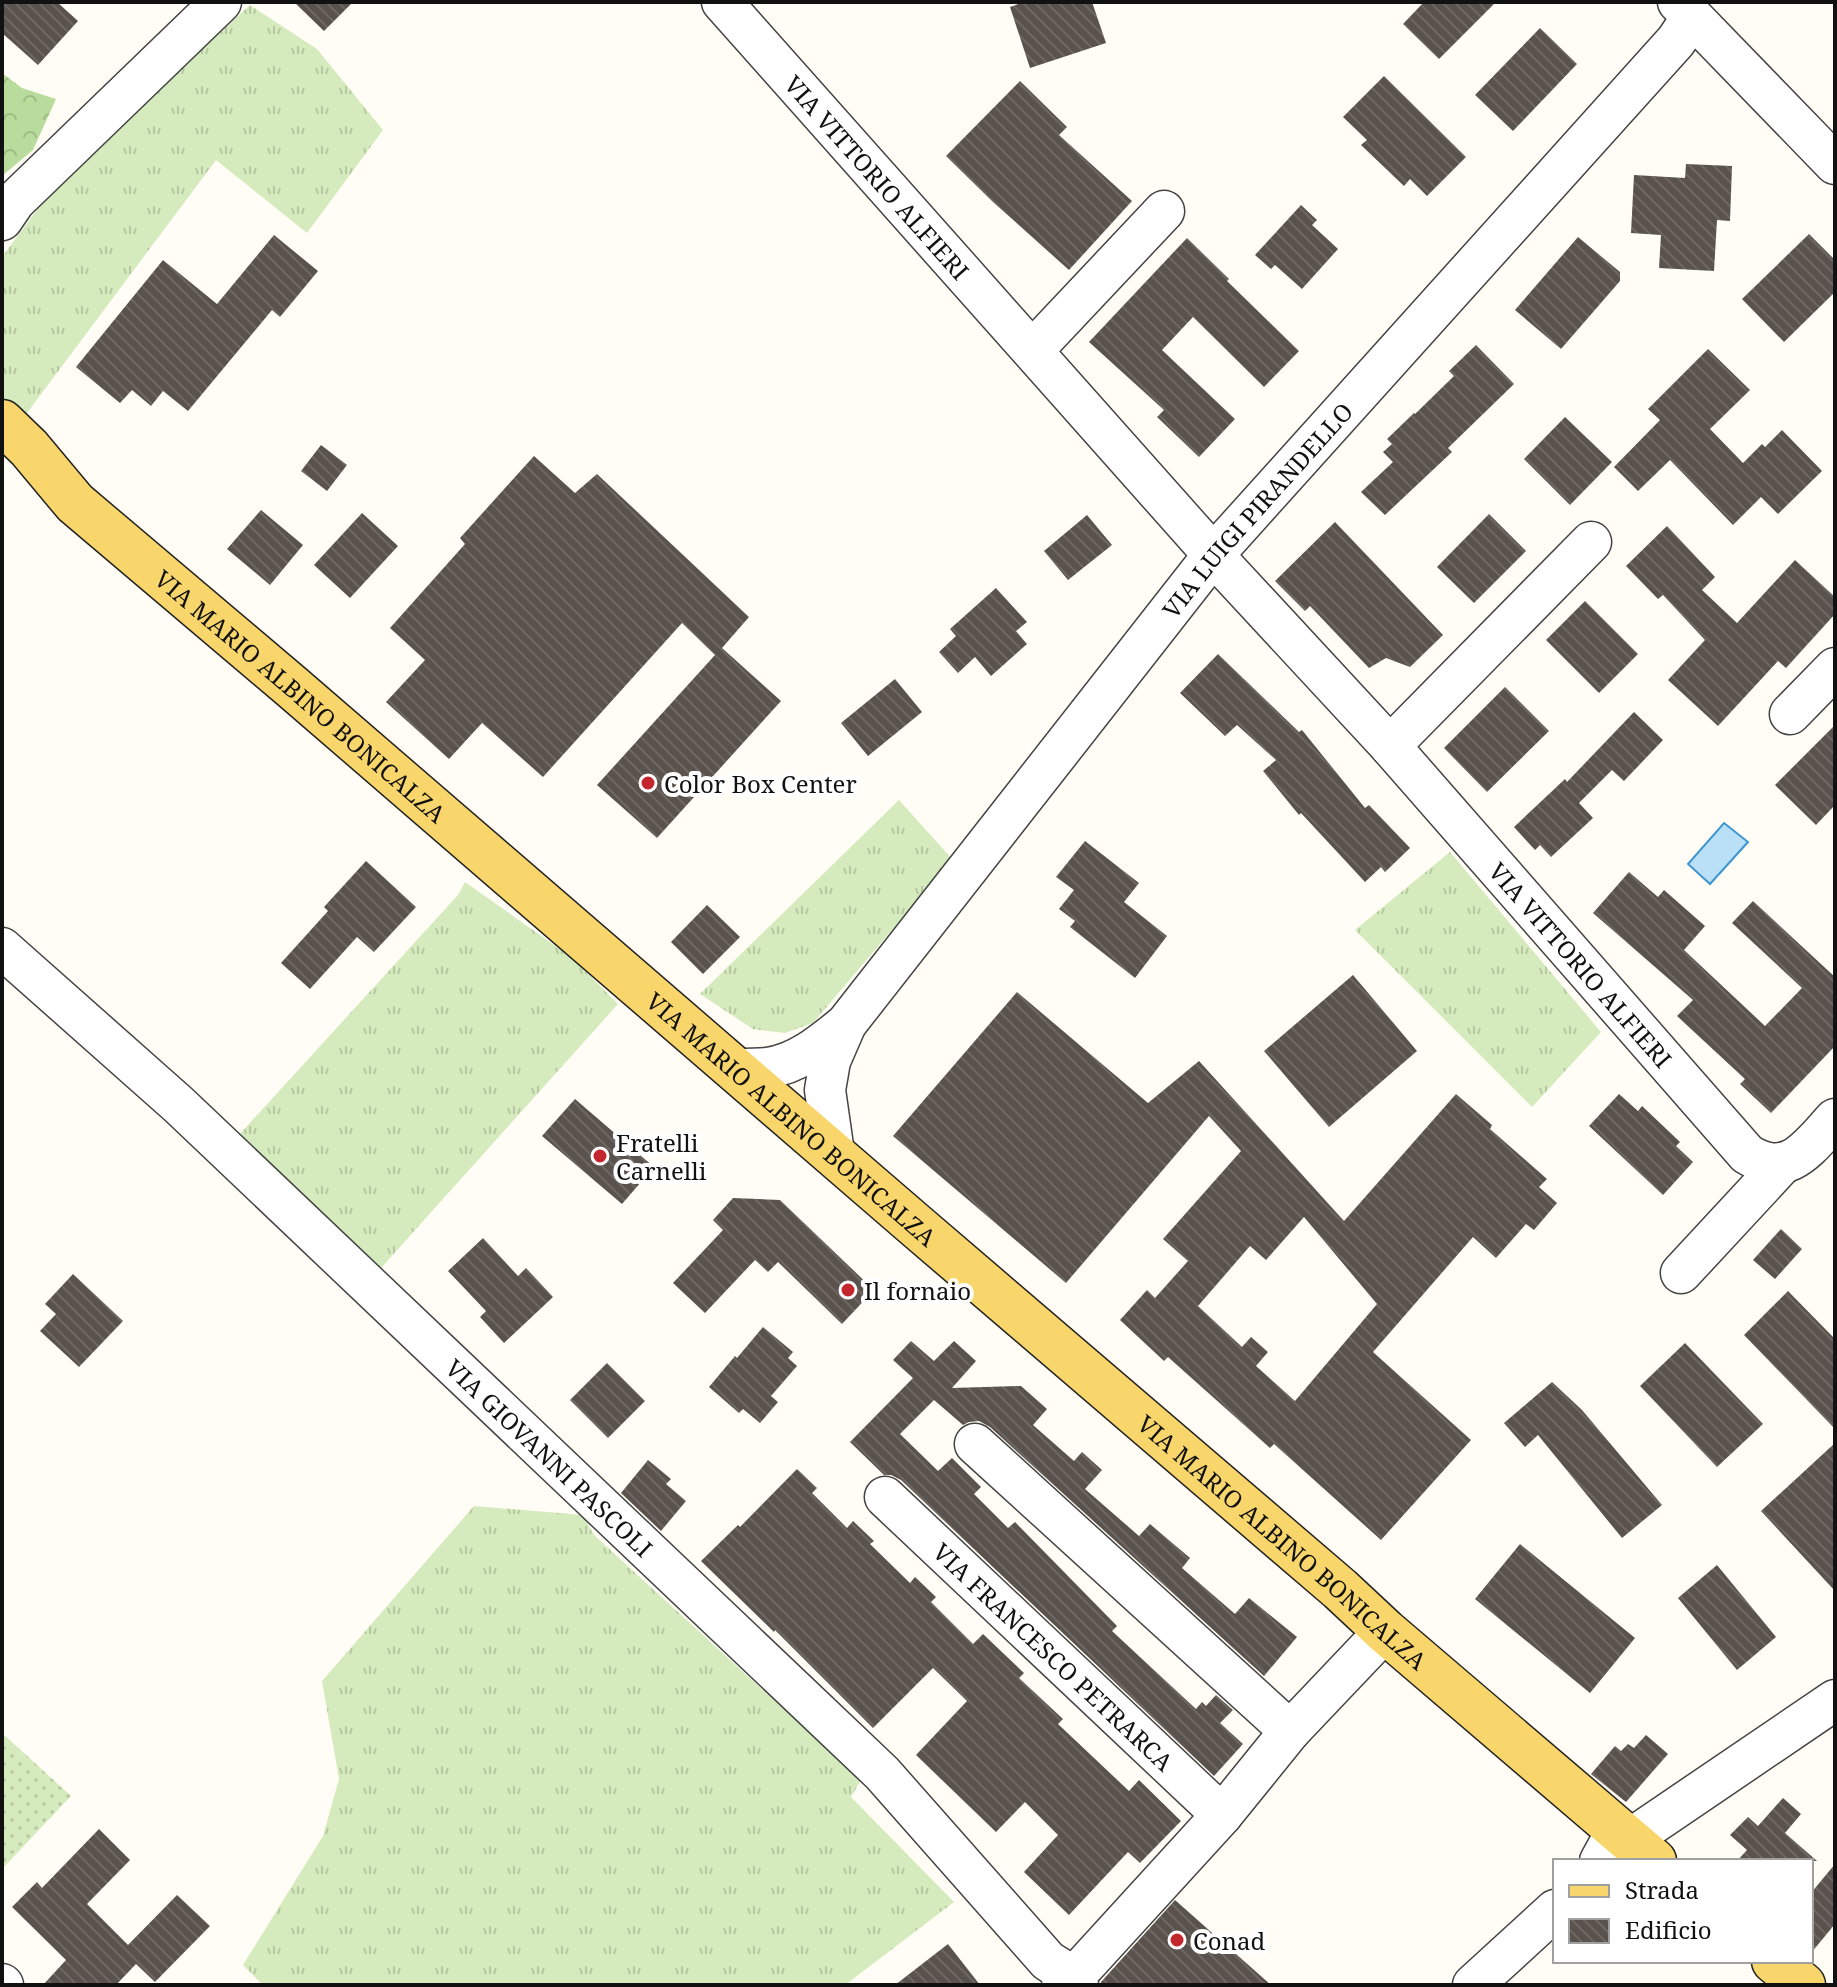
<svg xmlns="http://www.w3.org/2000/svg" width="1837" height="1987" font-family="'Noto Serif',serif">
<defs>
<pattern id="grass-tufts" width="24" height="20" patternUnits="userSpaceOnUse" patternTransform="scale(2)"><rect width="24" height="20" fill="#d5ebbd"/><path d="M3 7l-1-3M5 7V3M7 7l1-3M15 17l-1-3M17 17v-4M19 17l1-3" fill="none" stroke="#b6c8a1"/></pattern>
<pattern id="forest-crowns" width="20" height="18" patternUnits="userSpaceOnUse" patternTransform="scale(2)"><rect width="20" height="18" fill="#b9dc9c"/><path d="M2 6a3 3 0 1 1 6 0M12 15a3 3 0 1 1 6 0" fill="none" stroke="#9ebc85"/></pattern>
<pattern id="garden-dots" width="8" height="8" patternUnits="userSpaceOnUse" patternTransform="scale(2)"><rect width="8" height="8" fill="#d5ebbd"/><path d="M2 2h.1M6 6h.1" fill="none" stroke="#b6c8a1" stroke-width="1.8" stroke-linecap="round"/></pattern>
<pattern id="building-back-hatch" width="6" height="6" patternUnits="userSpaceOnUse" patternTransform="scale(2)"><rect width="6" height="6" fill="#5a524d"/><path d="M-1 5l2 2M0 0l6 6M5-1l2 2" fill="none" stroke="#6d6662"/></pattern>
</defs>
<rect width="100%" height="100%" fill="#fffdf5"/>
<path fill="url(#grass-tufts)" d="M 250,5 L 317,49 L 383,130 L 307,233 L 216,160 L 21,421 L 2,402 L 2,257 L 59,180 Z
M 899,800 L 952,859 L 813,1023 L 785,1033 L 753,1029 L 700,994 Z
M 1450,852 L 1601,1032 L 1532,1107 L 1355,930 Z
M 465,882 L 571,957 L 618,1004 L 381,1268 L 238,1136 L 458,895 Z
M 474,1506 L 583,1515 L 594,1535 L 861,1780 L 851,1797 L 954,1902 L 845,1985 L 263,1985 L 243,1965 L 323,1836 L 339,1779 L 322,1681 Z"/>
<path fill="url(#forest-crowns)" d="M 2,73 L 22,88 L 56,99 L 33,150 L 2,176 Z"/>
<path fill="url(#garden-dots)" d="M 2,1733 L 71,1796 L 2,1869 Z"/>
<path fill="#b9e0f7" stroke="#3f96cf" stroke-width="2" d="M 1724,823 L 1748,842 L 1710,884 L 1688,864 Z"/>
<path fill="url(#building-back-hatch)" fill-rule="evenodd" d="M 2,2 L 57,2 L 78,21 L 38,65 L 2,33 Z
M 294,2 L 353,2 L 324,31 Z
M 1024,2 L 1092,2 L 1106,43 L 1030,68 L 1010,7 Z
M 1424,2 L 1496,2 L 1439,59 L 1403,24 Z
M 1540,28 L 1577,64 L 1513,131 L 1475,95 Z
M 1384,76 L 1466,157 L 1427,196 L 1410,179 L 1404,186 L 1361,145 L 1367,140 L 1343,117 Z
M 1020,81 L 1067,127 L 1059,135 L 1132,201 L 1069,270 L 993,202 L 946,156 Z
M 1686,164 L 1732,166 L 1730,221 L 1717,220 L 1714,271 L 1659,268 L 1661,235 L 1631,233 L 1634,175 L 1685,178 Z
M 1301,205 L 1317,220 L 1312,225 L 1338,249 L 1302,289 L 1275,265 L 1271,269 L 1255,255 Z
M 1809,234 L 1835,260 L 1835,292 L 1784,342 L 1742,299 Z
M 274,235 L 318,271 L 280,317 L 272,310 L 188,411 L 163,391 L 151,406 L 132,390 L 120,403 L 76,367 L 163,260 L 217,304 Z
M 1578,237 L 1620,272 L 1620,281 L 1561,349 L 1515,310 Z
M 1187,238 L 1229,279 L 1227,281 L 1299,351 L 1264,387 L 1193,317 L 1162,350 L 1235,419 L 1199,457 L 1157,417 L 1164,410 L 1089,342 Z
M 1476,345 L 1514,384 L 1448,448 L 1452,452 L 1385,515 L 1361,492 L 1393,462 L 1383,452 L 1392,444 L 1387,439 L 1414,413 L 1415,414 L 1454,376 L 1449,371 Z
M 1708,349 L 1750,390 L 1710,429 L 1743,463 L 1762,444 L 1765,447 L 1782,430 L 1822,471 L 1778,514 L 1761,497 L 1733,525 L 1670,460 L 1638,491 L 1614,467 L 1660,420 L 1648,409 Z
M 1565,417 L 1612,462 L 1570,505 L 1524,459 Z
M 321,445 L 347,465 L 327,491 L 301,471 Z
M 534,456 L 575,493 L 597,474 L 749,617 L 722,648 L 781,701 L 657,838 L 597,785 L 715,655 L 682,623 L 543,777 L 482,723 L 449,759 L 386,702 L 425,660 L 390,628 L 465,544 L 460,538 Z
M 261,510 L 303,545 L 270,585 L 227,549 Z
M 362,513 L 398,546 L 350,598 L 314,565 Z
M 1489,514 L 1526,551 L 1474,603 L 1437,567 Z
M 1087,515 L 1112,545 L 1068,580 L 1044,551 Z
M 1335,522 L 1443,635 L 1410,667 L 1386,658 L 1369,668 L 1310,606 L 1305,611 L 1275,581 Z
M 1667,526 L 1715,577 L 1702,590 L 1737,623 L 1795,560 L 1835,597 L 1835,614 L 1786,668 L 1778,661 L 1718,726 L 1668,680 L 1705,640 L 1663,595 L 1658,599 L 1626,566 Z
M 996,588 L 1027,622 L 1016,631 L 1027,644 L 991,676 L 975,657 L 958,673 L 939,652 L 956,636 L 950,629 Z
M 1585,601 L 1638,654 L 1599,693 L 1546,640 Z
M 1218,654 L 1299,732 L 1302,730 L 1365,808 L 1369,805 L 1410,848 L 1385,872 L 1381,867 L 1365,882 L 1301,813 L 1299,815 L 1263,771 L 1276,760 L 1237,725 L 1225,736 L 1180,693 Z
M 895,679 L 922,712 L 868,756 L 841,723 Z
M 1505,687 L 1549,731 L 1487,792 L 1444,748 Z
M 1634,712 L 1663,740 L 1624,781 L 1612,770 L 1579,803 L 1593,818 L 1551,857 L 1540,845 L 1535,850 L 1514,827 L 1565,779 L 1567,782 Z
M 1835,725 L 1835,805 L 1816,825 L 1775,785 Z
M 1085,841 L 1139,883 L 1124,902 L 1167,936 L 1135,978 L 1070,927 L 1075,921 L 1059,909 L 1074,890 L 1056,877 Z
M 366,861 L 416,907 L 374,952 L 357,937 L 310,989 L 281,963 L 328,911 L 324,907 Z
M 1629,872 L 1658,897 L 1664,890 L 1705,926 L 1684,950 L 1765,1026 L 1802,988 L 1732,923 L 1753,901 L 1835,977 L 1835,1046 L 1771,1113 L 1740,1084 L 1745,1079 L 1677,1016 L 1693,1000 L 1593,913 Z
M 707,905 L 740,937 L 703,974 L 671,942 Z
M 1353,975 L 1417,1051 L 1329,1127 L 1264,1051 Z
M 1017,992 L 1148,1103 L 1199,1061 L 1344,1221 L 1456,1094 L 1492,1125 L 1490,1129 L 1547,1179 L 1539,1187 L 1557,1203 L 1534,1230 L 1526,1224 L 1496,1258 L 1473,1237 L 1373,1352 L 1471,1440 L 1381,1540 L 1274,1444 L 1270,1448 L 1168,1357 L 1164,1361 L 1120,1320 L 1147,1290 L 1155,1298 L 1188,1261 L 1163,1239 L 1241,1151 L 1209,1116 L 1066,1283 L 893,1136 ZM 1304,1217 L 1377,1304 L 1295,1401 L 1256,1366 L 1268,1352 L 1251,1337 L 1242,1347 L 1198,1306 L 1250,1246 L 1266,1260 Z
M 1619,1094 L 1638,1111 L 1642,1106 L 1680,1142 L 1676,1146 L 1693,1162 L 1663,1195 L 1589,1126 Z
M 575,1099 L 654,1167 L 622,1204 L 542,1136 Z
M 733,1198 L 780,1200 L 874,1290 L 842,1324 L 778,1262 L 768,1272 L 755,1260 L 705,1313 L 673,1283 L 723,1230 L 713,1220 Z
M 1781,1229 L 1802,1249 L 1775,1279 L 1753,1260 Z
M 483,1238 L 518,1276 L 526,1268 L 553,1297 L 504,1343 L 480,1317 L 486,1311 L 448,1271 Z
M 73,1274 L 123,1321 L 79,1367 L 40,1331 L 56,1314 L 45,1304 Z
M 1788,1291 L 1835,1339 L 1835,1429 L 1744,1335 Z
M 763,1327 L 793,1352 L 788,1358 L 797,1366 L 771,1396 L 778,1402 L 760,1423 L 743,1409 L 739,1413 L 709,1387 L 735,1356 L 737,1358 Z
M 911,1341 L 934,1361 L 954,1341 L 976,1361 L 952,1388 L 1021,1386 L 1047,1409 L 1033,1425 L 1074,1461 L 1082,1452 L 1102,1470 L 1085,1489 L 1139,1536 L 1150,1524 L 1190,1558 L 1182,1568 L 1235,1614 L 1249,1598 L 1297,1637 L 1264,1676 L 990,1427 L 979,1421 L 969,1422 L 963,1425 L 934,1400 L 900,1434 L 938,1471 L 952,1458 L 981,1487 L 974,1494 L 1008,1528 L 1015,1522 L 1117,1626 L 1112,1631 L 1196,1709 L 1202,1702 L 1206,1706 L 1216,1695 L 1233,1710 L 1220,1723 L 1243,1744 L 1214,1776 L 901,1480 L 891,1475 L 884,1475 L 850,1442 L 913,1378 L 893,1360 Z
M 1685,1343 L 1763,1424 L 1717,1467 L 1640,1386 Z
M 607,1363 L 645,1401 L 608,1438 L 570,1400 Z
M 1552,1382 L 1582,1410 L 1662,1505 L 1622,1538 L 1538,1435 L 1525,1447 L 1504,1423 Z
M 1835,1443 L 1835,1591 L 1761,1511 Z
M 648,1460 L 671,1479 L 666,1484 L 686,1501 L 661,1531 L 621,1493 Z
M 797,1469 L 817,1488 L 812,1493 L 847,1528 L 853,1521 L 874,1541 L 870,1544 L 910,1583 L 915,1577 L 936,1597 L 931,1602 L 973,1644 L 983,1634 L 1024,1673 L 1019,1678 L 1063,1719 L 1058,1724 L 1129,1791 L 1139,1780 L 1181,1821 L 1140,1863 L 1128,1852 L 1069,1915 L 1024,1872 L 1058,1835 L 1025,1802 L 996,1832 L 916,1755 L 967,1701 L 933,1668 L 873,1728 L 775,1630 L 774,1632 L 701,1561 L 738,1525 L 740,1527 Z
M 1520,1544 L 1635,1638 L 1590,1693 L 1475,1599 Z
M 1717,1565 L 1776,1637 L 1737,1670 L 1678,1598 Z
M 1646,1735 L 1668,1754 L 1626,1802 L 1591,1774 L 1615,1746 L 1621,1751 L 1628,1744 L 1634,1748 Z
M 1783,1798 L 1801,1814 L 1785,1833 L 1817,1861 L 1737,1861 L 1747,1850 L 1730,1835 L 1748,1817 L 1758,1826 Z
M 99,1829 L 130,1860 L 87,1904 L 128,1945 L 177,1895 L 210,1926 L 155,1982 L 136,1964 L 116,1985 L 43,1985 L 66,1960 L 12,1907 L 37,1882 L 42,1888 Z
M 1835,1864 L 1835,1924 L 1811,1953 L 1811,1893 Z
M 1175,1900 L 1271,1985 L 1101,1985 L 1101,1982 Z
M 948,1944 L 980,1985 L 895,1985 Z"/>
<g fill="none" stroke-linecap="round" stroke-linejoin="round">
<defs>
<g id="minor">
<path id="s1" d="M 722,2 L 1226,569 L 1390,746 L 1747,1154 C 1788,1180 1808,1148 1835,1119"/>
<path d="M 1678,2 L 1835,164"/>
<path d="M 2,220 L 15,201 L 221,2"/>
<path d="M 1033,350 L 1164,211"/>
<path d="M 1790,714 L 1835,668"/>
<path d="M 1390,746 L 1591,542"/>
<path id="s2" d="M 2,948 L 179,1105 L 882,1773 L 1048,1961 L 1072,1976 L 1078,1985"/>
<path id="s3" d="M 735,1069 C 745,1069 757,1069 767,1068 C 798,1064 823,1043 846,1024 L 1214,554 L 1676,41 L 1692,17"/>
<path d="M 834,1153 L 825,1090 L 830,1061 L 846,1024"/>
<path d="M 1681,1273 L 1783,1163"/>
<path d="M 975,1444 L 1290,1731"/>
<path id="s4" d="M 885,1497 L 1222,1815"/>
<path d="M 1629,1840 L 1835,1700"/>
<path d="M 1600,1861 L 1617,1830"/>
<path d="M 2,1984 L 3,1985"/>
<path d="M 1062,1985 L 1085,1965 L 1222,1815 L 1290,1731 L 1385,1631"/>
<path d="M 1473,1985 L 1555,1910"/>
</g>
<g id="major">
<path id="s5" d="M 2,422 L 29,448 L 75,503 L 291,686 L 914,1224 L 1340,1589 L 1385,1631 L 1654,1861"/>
<path d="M 1774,1961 L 1803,1985"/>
</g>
</defs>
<use href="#minor" stroke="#444" stroke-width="43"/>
<use href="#major" stroke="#222" stroke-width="47"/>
<use href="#minor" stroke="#fff" stroke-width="40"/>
<use href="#major" stroke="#f9d66b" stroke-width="44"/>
</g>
<g fill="#c4262e" stroke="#fff" stroke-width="3">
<circle cx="648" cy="783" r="8"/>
<circle cx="600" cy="1156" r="8"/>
<circle cx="848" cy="1290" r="8"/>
<circle cx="1177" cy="1940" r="8"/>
</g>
<g text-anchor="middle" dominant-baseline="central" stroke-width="8" stroke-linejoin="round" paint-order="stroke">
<g font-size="24" fill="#111" stroke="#fff">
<text stroke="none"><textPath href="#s1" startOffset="234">VIA VITTORIO ALFIERI</textPath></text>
<text stroke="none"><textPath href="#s3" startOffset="782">VIA LUIGI PIRANDELLO</textPath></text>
<text stroke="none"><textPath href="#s5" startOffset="406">VIA MARIO ALBINO BONICALZA</textPath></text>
<text stroke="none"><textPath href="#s1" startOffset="1290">VIA VITTORIO ALFIERI</textPath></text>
<text stroke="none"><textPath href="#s5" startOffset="1054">VIA MARIO ALBINO BONICALZA</textPath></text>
<text stroke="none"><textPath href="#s2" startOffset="748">VIA GIOVANNI PASCOLI</textPath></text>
<text stroke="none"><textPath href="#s5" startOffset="1702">VIA MARIO ALBINO BONICALZA</textPath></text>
<text stroke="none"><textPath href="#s4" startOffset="232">VIA FRANCESCO PETRARCA</textPath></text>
</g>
<g font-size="24" fill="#111" stroke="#fff" text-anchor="start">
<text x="664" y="783">Color Box Center</text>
<text x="616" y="1142">Fratelli<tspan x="616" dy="28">Carnelli</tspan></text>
<text x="864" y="1290">Il fornaio</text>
<text x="1193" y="1940">Conad</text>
</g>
</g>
<rect width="1837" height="1987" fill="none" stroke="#111111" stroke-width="8"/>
<rect x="1553" y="1859" width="260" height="104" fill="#ffffff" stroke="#a0a0a0" stroke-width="2"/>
<rect x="1569" y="1885" width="40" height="12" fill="#f9d66b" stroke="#a0a0a0" stroke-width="2"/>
<text x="1625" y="1899" font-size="24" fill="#111111">Strada</text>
<rect x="1569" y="1919" width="40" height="24" fill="url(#building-back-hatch)" stroke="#a0a0a0" stroke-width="2"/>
<text x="1625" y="1939" font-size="24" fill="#111111">Edificio</text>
</svg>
